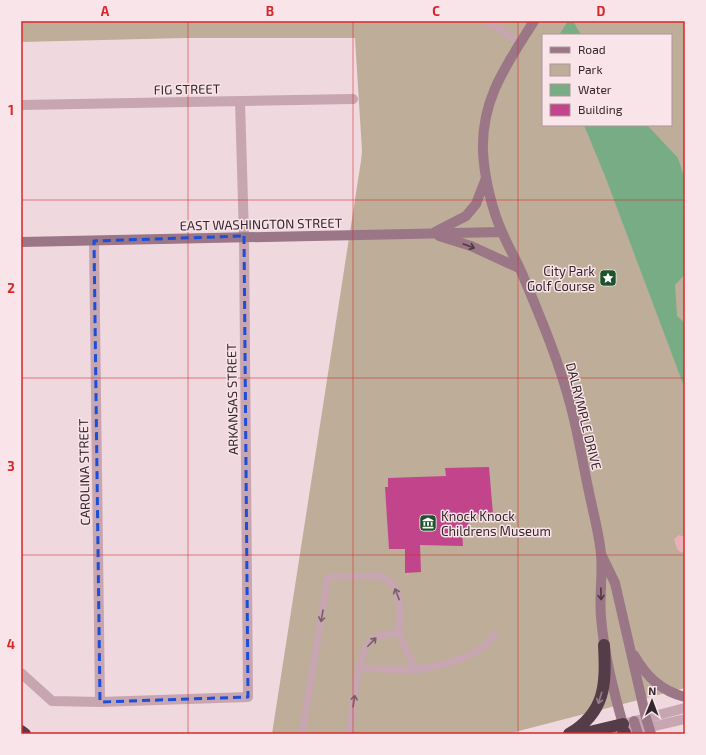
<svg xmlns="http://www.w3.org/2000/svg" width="706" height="755" font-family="'Exo 2',sans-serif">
<rect width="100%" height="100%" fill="#f0d8df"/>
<path fill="#bead99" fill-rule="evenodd" d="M 21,21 L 685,21 L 685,688 L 507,734 L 272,734 L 361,161 L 362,151 L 355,38 L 184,38 L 21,42 ZM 543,35 L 671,35 L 671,125 L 543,125 Z"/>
<path fill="#ebafb7" d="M 679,535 L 685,537 L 685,552 L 680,552 L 677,549 L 674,539 Z"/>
<path fill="#78ac85" d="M 568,21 L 573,21 L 581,35 L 559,35 Z
M 584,125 L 647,125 L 678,158 L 685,180 L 685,274 L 675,285 L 677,316 L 685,323 L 685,389 L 605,176 Z"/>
<path fill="#c2448a" d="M 489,467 L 493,514 L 468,515 L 469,531 L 462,531 L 463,546 L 420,545 L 421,572 L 405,573 L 405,549 L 389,549 L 385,487 L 388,487 L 388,478 L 446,476 L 445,468 Z"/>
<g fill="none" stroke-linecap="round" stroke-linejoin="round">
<path stroke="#c7a5b1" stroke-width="7" d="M 487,21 L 520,43
M 359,668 L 416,670 L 449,663 L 474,653 L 485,646 L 495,634
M 302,734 L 328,577 L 377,576 C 400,581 400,602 400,621 C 399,625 399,629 399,633 C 402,644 411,660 416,670
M 349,734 C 352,714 358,654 370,641 C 377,634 390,634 399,633"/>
<path stroke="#c7a5b1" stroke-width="10" d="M 21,105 L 353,99
M 94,241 L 100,702
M 21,673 L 52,701 L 100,702 L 248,697 L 244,236 L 240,101
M 623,724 L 685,708
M 625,733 L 685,719"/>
<path stroke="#9b7686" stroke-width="10" d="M 534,21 C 508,63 481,98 483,151 C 484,176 492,211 503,234 C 508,246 515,258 521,271 C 540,316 560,363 572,411 C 579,438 583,465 589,492 C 593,512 599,533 601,554 C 603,575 599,596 601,617 C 604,656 614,694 625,731
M 435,232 L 466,216 L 476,204 L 486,178
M 439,236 L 471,246 L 519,268
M 21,242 L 502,232
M 602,556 L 615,583 L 646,718 L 651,734
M 634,655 C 646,676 661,691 685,697
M 634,721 L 638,734"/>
<path stroke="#543d48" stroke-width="12" d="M 21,731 L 25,734
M 569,734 C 606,712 606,684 604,645
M 581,734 L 623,724
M 623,734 L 625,733"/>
</g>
<defs><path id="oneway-shaft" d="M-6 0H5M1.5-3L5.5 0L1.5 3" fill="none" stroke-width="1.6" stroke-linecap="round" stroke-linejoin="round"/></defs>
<g stroke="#4d3a42">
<use href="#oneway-shaft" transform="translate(469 246) rotate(20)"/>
<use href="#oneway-shaft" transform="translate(601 594) rotate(89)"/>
</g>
<g stroke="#765f68">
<use href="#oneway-shaft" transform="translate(397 594) rotate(-111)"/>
<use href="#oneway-shaft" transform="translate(322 616) rotate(100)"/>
<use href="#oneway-shaft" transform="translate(372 642) rotate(-46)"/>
<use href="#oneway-shaft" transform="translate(354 701) rotate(-81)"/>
</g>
<use stroke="#968088" href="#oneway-shaft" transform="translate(600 698) rotate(107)"/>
<path fill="none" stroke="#1d4ed8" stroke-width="3" stroke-dasharray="8 5" stroke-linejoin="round" d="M 244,236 L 248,697 L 100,702 L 94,241 Z"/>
<path fill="none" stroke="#d62828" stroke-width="1" stroke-opacity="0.55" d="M 188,21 L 188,734M 353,21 L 353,734M 518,21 L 518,734M 21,200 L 685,200M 21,378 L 685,378M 21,555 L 685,555"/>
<defs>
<symbol id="sight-square" viewBox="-11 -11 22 22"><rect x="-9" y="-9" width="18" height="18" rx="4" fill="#1d532b" stroke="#f8e4e9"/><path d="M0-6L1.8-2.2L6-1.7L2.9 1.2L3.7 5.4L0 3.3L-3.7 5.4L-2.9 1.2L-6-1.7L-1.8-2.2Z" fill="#fff"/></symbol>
<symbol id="museum-square" viewBox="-11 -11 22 22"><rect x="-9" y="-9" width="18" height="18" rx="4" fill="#1d532b" stroke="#f8e4e9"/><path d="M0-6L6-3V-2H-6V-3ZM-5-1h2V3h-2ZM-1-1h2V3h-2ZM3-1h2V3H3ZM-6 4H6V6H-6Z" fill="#fff"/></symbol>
</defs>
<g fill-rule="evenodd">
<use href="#sight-square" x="598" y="268" width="20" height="20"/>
<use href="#museum-square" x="418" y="513" width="20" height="20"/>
</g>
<g text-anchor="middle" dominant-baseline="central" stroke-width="3" stroke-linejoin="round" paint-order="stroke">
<g font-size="13" fill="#33262c" stroke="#f8e4e9">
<text transform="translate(187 89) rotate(-1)">FIG STREET</text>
<text transform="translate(261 224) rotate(-1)">EAST WASHINGTON STREET</text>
<text transform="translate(232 399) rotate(-91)">ARKANSAS STREET</text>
<text transform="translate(584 416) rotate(76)">DALRYMPLE DRIVE</text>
<text transform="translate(84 472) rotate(-91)">CAROLINA STREET</text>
</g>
<g font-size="13" fill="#33262c" stroke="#f8e4e9" text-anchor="end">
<text x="595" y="271">City Park<tspan x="595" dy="15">Golf Course</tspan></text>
<text x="441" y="516" text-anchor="start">Knock Knock<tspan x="441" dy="15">Childrens Museum</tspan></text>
</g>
</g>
<rect width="706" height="755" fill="none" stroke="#f8e4e9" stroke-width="44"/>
<rect x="542" y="34" width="130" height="92" fill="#f8e4e9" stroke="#a9989d"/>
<rect x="550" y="47" width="20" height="6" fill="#9b7686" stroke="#a9989d"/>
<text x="578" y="54" font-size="12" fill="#33262c">Road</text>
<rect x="550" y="64" width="20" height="12" fill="#bead99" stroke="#a9989d"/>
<text x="578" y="74" font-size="12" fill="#33262c">Park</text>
<rect x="550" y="84" width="20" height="12" fill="#78ac85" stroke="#a9989d"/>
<text x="578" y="94" font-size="12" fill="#33262c">Water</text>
<rect x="550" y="104" width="20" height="12" fill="#c2448a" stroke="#a9989d"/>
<text x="578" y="114" font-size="12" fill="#33262c">Building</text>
<g transform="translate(652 701) rotate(1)" stroke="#f8e4e9" stroke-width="3" paint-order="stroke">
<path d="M0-3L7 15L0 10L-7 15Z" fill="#33262c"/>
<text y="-6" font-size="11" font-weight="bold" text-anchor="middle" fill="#33262c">N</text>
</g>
<rect x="22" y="22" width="662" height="711" fill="none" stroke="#d62828" stroke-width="1.5"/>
<g font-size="13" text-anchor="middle" font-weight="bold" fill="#d62828">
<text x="105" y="16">A</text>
<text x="270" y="16">B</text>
<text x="436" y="16">C</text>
<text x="601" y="16">D</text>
<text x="11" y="115">1</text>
<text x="11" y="293">2</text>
<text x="11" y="471">3</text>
<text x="11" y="649">4</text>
</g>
</svg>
